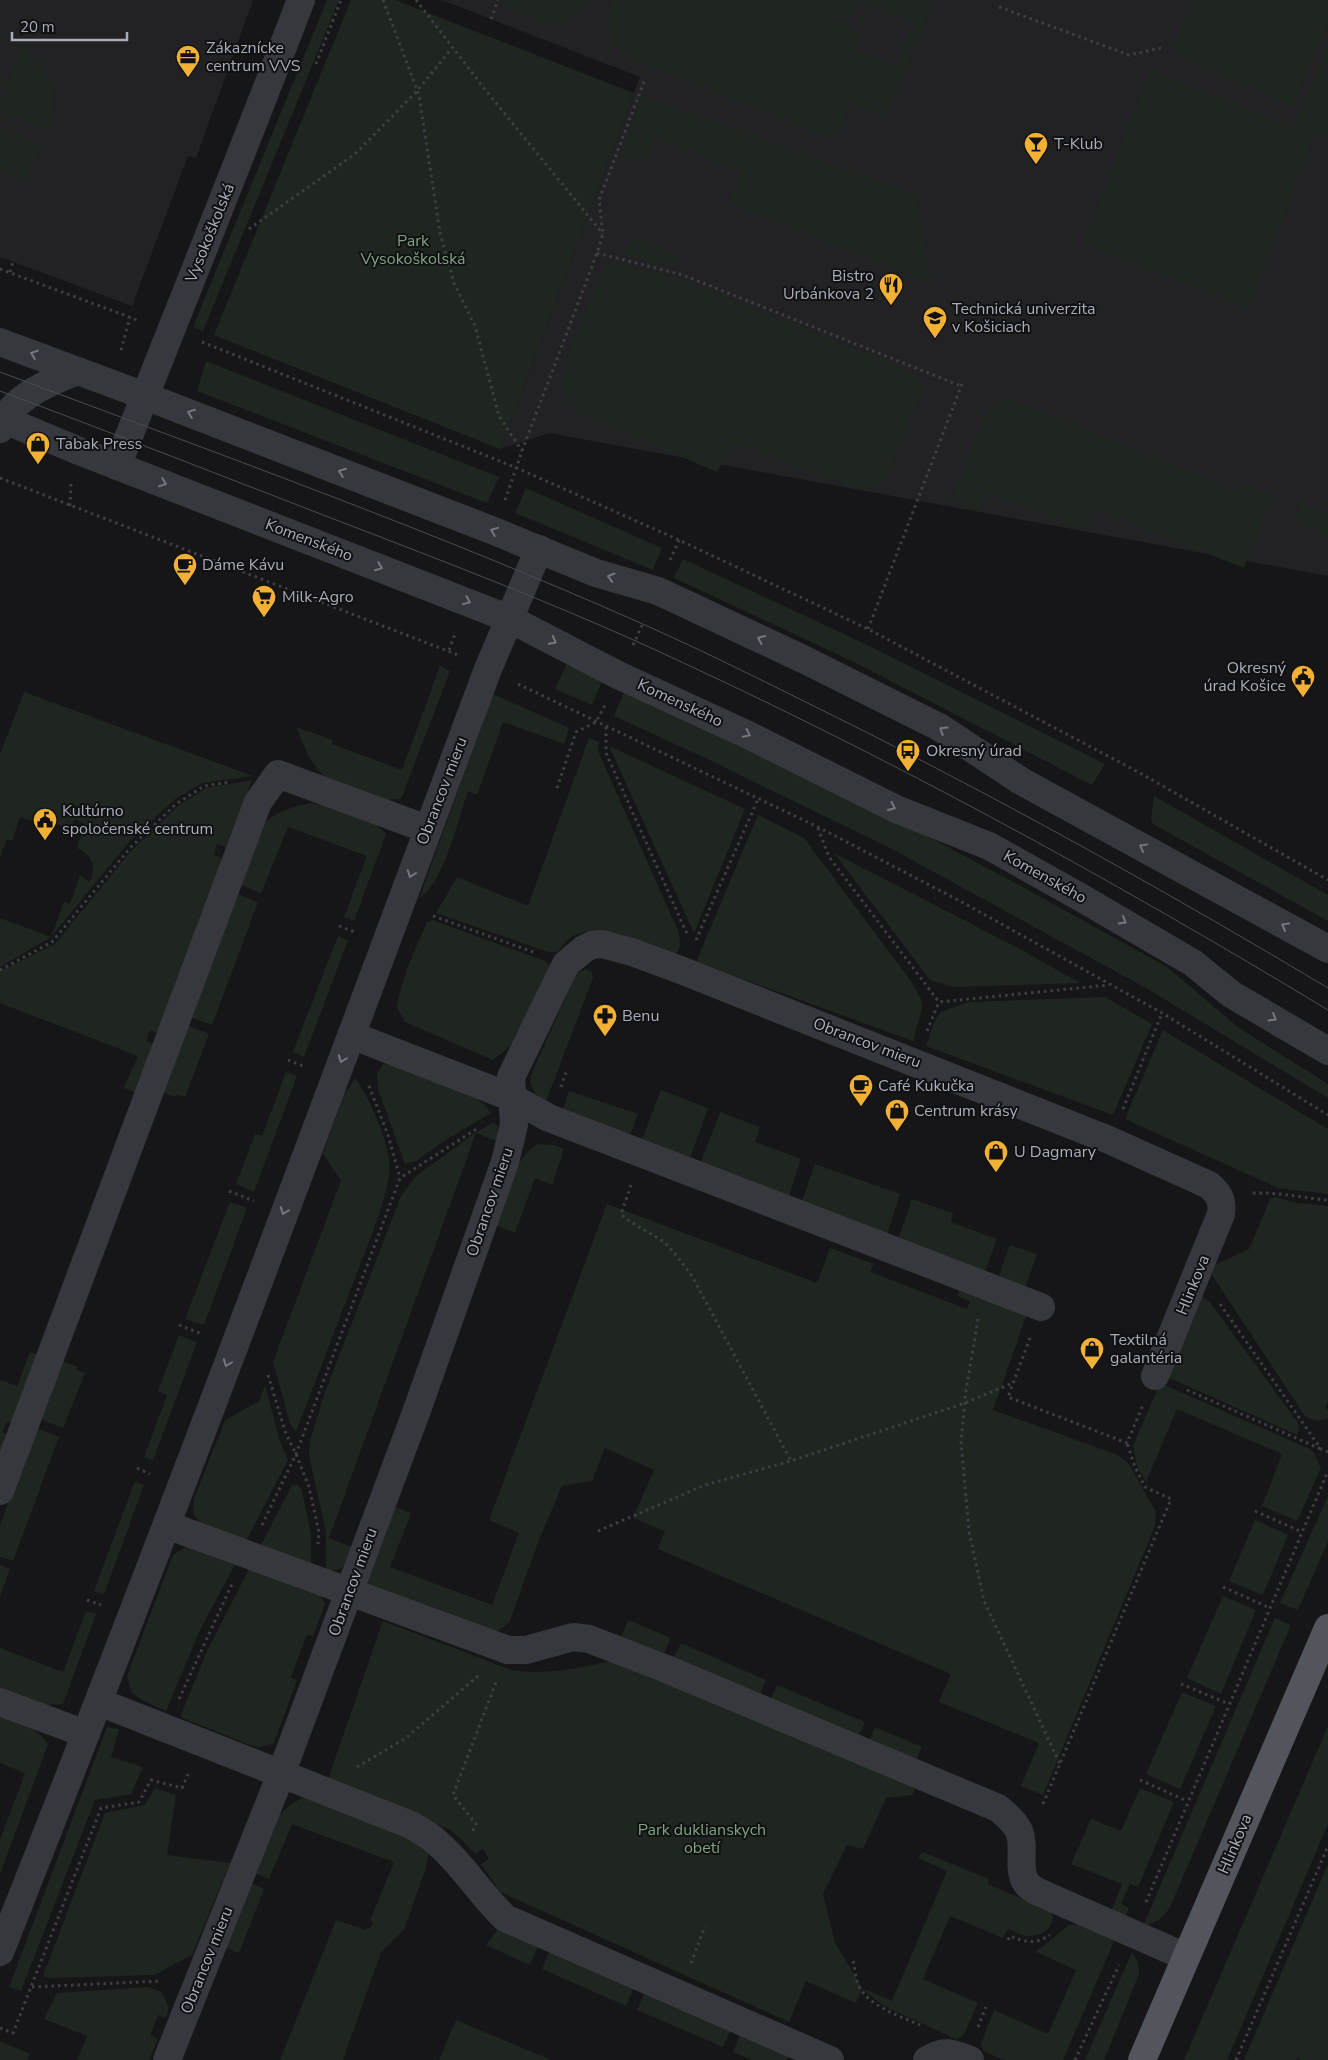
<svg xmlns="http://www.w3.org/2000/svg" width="1328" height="2060" font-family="'Nunito Sans',sans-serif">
<rect width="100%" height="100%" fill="#161618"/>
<path fill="#222225" d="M 0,0 L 253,0 L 196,158 L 188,156 L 132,306 L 0,257 Z
M 442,0 L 1328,0 L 1328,576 L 549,433 L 500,449 L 640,77 Z"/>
<path fill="#1e261f" d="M 327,0 L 339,0 L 203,331 L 193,327 Z
M 351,0 L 395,0 L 634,93 L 500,449 L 214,335 Z
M 504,0 L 587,0 C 563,41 535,21 502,7 Z
M 612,0 L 858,0 L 852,18 L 842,14 L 838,22 L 861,32 L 854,49 L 896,66 L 914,22 L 871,5 L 864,23 L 859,21 L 867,0 L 922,0 L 932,4 L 885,117 L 851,103 L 835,140 L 624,56 C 607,36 607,25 612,0 Z
M 1194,0 L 1328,0 L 1328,21 L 1292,105 L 1171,53 Z
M 22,43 L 38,58 L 53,89 L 51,131 L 0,112 L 0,103 Z
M 1328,46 L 1328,136 L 1317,132 L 1315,135 L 1247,308 L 1083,244 L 1150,70 L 1293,127 Z
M 642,96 L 910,192 L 915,196 L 932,284 L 729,203 L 741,172 L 655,137 L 644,163 L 620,155 Z
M 0,130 L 41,145 L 26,181 L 0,171 Z
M 633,241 L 641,241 L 679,256 L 679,259 L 674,264 L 653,263 L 624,253 L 628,245 Z
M 614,263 L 680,279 L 914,373 L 923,389 L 883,483 L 865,491 L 733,443 L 717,472 L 580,414 C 571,408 563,401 562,390 C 559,368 594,293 604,268 L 607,264 Z
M 206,361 L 499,477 L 487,503 L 197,391 Z
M 1007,398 L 1238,491 L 1241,484 L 1273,496 L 1244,568 L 1094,509 L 1084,531 L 987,492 L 979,510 L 958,506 L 952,500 L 986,411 Z
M 526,488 L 662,548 L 653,570 L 515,513 Z
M 1301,503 L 1328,514 L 1328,535 L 1294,521 Z
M 683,559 L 861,642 L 1105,764 L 1092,785 L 854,662 L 674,578 Z
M 567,663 L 603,679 L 592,705 L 555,689 Z
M 440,666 L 450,671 L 401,799 L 387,800 L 328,779 C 310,767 305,746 296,727 L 333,740 L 332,744 L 402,770 Z
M 625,690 L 897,820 L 1019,885 L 1167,967 L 1239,1028 L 1328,1084 L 1328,1098 L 1146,988 L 890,848 L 703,757 L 614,716 Z
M 24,692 L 253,776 L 203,783 L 175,799 L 129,842 L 51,937 L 0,967 L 0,918 L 51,937 L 64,902 L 70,904 L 80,875 L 89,882 C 98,868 91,854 77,848 L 85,824 L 75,819 L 71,829 L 52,823 L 50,827 L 20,817 L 12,841 L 7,839 L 0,857 L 0,754 Z
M 493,694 L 569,728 L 564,744 L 503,722 L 477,795 L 468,791 C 457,822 445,880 419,899 Z
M 589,738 L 599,742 L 598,751 L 679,933 L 680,947 L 676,954 C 647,945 597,919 570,938 C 565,941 561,948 557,952 L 548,952 L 436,913 L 457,877 L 528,906 Z
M 609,746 L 745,809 L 694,933 Z
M 252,780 L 226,847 L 217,844 L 214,855 L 222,858 L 158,1033 L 150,1030 L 146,1041 L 154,1044 L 136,1093 L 124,1088 L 138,1056 L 0,1003 L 0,971 L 55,944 L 131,851 L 179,805 L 206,788 Z
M 1154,796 L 1328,895 L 1328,921 L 1153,824 L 1151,819 Z
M 311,803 C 333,806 372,817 386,834 L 354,921 L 344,917 L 367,856 L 288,827 L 261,893 L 238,884 C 243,868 248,846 257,832 C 267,815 292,806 311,803 Z
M 758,815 L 804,838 L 911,981 L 921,999 L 922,1008 L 913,1041 L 696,962 Z
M 834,853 L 1018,948 L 1080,983 L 953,987 L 930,980 Z
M 235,893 L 258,902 L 212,1025 L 190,1017 Z
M 432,920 L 545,961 L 550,966 L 517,1036 L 507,1049 L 493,1060 L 405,1022 L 397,1007 C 402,977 415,950 427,922 Z
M 338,936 L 348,940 L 304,1057 L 293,1052 Z
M 585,969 L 592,972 L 593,978 L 546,1101 C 535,1096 530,1088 530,1077 L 574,979 L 578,973 Z
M 1105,997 L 1152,1024 L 1113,1115 L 926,1046 L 936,1018 L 941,1012 L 968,1002 Z
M 187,1025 L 209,1034 L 185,1097 L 177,1095 L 175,1097 L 163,1092 Z
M 1163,1030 L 1328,1129 L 1328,1194 L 1278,1188 L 1125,1119 Z
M 383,1064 L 394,1065 L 474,1097 L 484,1104 L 491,1113 L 447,1139 L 416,1161 L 405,1164 L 378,1089 L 377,1074 Z
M 286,1072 L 297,1076 L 254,1192 L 236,1184 L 255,1134 L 262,1136 Z
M 355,1078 C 370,1099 385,1133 389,1159 C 394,1184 366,1249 356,1275 C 336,1327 316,1380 296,1432 L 290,1423 L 273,1362 L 341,1181 L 323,1153 L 344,1095 Z
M 661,1090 L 708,1108 L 690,1158 L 642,1139 Z
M 569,1091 L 638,1114 L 630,1135 L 563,1109 Z
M 720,1112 L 760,1127 L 755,1142 L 801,1159 L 789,1196 L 701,1162 Z
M 494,1122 L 498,1127 L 499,1142 L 476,1133 L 329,1538 L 352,1547 C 346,1563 345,1572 326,1570 L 326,1532 L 309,1456 L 310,1441 L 324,1395 L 401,1196 L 416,1176 L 475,1133 Z
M 538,1144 L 553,1145 L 564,1149 L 552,1185 L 535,1178 L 515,1233 L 496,1225 C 506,1198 512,1159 538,1144 Z
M 815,1164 L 900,1194 L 887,1234 L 802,1201 Z
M 1275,1197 L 1297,1203 L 1328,1206 L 1328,1402 L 1325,1408 L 1328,1410 L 1328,1418 C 1320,1423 1312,1420 1305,1416 L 1212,1275 L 1213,1266 L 1249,1249 L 1270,1199 Z
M 912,1199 L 953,1213 L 951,1222 L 997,1239 L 985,1272 L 898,1239 Z
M 230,1202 L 247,1208 L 204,1325 L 185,1319 Z
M 607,1204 L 817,1283 L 830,1248 L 874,1264 L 870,1272 L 967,1309 L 970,1301 L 957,1296 L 961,1287 L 1027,1314 L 993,1410 L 1118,1455 L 1129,1464 L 1156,1512 L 1155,1526 L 1043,1795 L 1021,1786 L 1039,1743 L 939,1702 L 951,1674 L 658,1549 L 665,1531 L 633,1518 L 654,1470 L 605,1448 L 592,1481 L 562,1486 L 539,1540 L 509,1623 L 494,1634 L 364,1585 L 392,1506 L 411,1513 L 390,1567 L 492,1605 L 519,1533 L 489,1520 Z
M 1010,1245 L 1037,1254 L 1025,1288 L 998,1278 Z
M 1200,1295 L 1209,1301 L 1298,1423 L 1299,1428 L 1297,1435 L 1163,1375 Z
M 179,1335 L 197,1342 L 153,1460 L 144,1457 L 167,1395 L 158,1391 Z
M 30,1352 L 39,1355 L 14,1424 L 7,1422 L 2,1432 L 10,1435 L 0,1462 L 0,1380 L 17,1386 Z
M 62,1361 L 78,1367 L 77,1370 L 85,1373 L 63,1428 L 40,1419 Z
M 1160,1383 L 1310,1449 L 1314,1453 L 1321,1468 L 1297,1521 L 1262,1506 L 1282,1454 L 1177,1409 L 1146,1482 L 1137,1467 L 1133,1446 Z
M 265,1385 L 279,1438 L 288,1460 L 246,1541 L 200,1524 L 193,1513 L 194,1499 L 225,1420 L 259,1401 Z
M 36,1428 L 59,1437 L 13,1561 L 0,1557 L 0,1525 Z
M 135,1481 L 144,1485 L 104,1594 L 94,1591 Z
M 292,1485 L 298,1485 L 302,1491 L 311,1534 L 311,1565 L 260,1547 Z
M 1328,1496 L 1328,1541 L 1298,1610 L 1280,1603 Z
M 1255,1520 L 1288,1535 L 1263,1595 L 1229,1581 Z
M 187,1546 L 235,1564 L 200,1630 L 166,1711 L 144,1701 L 132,1693 L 127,1676 L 173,1555 Z
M 0,1565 L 10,1569 L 0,1597 Z
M 249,1569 L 320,1594 L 325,1604 L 313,1636 L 307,1635 L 291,1677 L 297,1680 L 274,1743 L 260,1747 L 250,1745 L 180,1717 L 207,1651 Z
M 1223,1596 L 1256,1610 L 1221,1694 L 1187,1678 Z
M 86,1611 L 96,1614 L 63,1704 L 44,1705 L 0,1690 L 0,1648 L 63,1672 Z
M 1275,1618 L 1291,1625 L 1171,1905 C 1164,1918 1157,1923 1143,1926 Z
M 628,1620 L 671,1638 L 663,1656 L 621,1637 Z
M 383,1621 L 511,1670 C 547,1675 578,1669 613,1660 L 916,1788 L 912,1795 L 886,1798 L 863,1849 L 847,1845 L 823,1894 L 835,1943 L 862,1988 L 892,2001 L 947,1871 L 918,1858 L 923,1852 L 989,1879 L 988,1884 L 1052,1912 C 1056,1927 1042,1937 1027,1936 C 1021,1935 1014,1931 1008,1929 L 1003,1938 L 950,1916 L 923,1979 L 978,2003 L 963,2036 L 956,2039 L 884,2006 L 862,1989 L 856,2003 L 806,1981 L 789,2022 L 500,1892 L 481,1864 L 489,1859 L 483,1849 L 475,1854 L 459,1837 L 448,1829 L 328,1779 Z
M 681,1643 L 766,1680 L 759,1697 L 673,1660 Z
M 777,1685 L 865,1722 L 858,1738 L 770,1701 Z
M 1182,1692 L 1216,1706 L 1180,1789 L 1146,1774 Z
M 0,1717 C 19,1723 36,1726 48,1744 L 0,1874 L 0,1840 L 25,1773 L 0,1763 Z
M 1328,1726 L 1328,1824 L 1227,2060 L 1184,2060 Z
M 107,1727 L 119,1729 L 111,1757 L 143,1767 L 131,1794 L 95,1800 L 21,1991 L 9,1987 Z
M 875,1727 L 922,1747 L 915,1763 L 868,1743 Z
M 155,1788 L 176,1795 L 167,1855 L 230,1863 L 192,1955 L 154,1975 L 48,1978 L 43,1976 L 105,1813 L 145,1805 Z
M 1140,1788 L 1174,1802 L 1138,1887 L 1130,1884 L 1121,1904 L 1129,1908 L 1124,1920 L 1110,1914 L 1122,1884 L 1071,1864 L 1091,1819 L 1121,1831 Z
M 306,1797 L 418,1836 L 428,1849 L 428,1858 L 425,1871 L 404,1929 L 381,1952 L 343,2060 L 280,2060 L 336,1920 L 366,1930 L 367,1928 L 370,1928 L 373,1922 L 370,1921 L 394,1862 L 292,1824 L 269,1879 L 255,1873 C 267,1843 272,1808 306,1797 Z
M 1328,1864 L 1328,2060 L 1301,2060 L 1297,2058 L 1296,2060 L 1244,2060 Z
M 250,1883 L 264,1889 L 239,1953 L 224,1947 Z
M 1079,1924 L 1115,1939 L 1063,2060 L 1004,2060 L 983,2051 L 981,2044 L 994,2010 L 1048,2034 L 1076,1970 L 1036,1952 L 1069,1925 Z
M 498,1929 L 538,1946 L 530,1965 L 486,1945 Z
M 550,1950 L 634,1987 L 626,2006 L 542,1969 Z
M 1132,1952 L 1138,1963 L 1139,1974 L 1104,2060 L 1085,2060 Z
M 148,1987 L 161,1992 L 169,2007 L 166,2018 L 158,2015 L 150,2035 L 158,2039 L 149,2060 L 77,2060 L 87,2036 L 44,2019 L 57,1993 Z
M 645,1992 L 731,2029 L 723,2047 L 637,2010 Z
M 456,2020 L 551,2060 L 439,2060 Z
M 741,2033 L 790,2054 L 787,2060 L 752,2060 L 733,2052 Z
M 0,2041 L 30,2054 L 27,2060 L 0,2060 Z"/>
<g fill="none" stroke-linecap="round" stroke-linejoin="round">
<path stroke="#3d3f44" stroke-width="3" stroke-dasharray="2.5 4" stroke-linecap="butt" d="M 383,0 L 419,95 L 440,233 L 454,283 L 475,326 L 499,416 L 522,451
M 416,0 L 487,92 L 603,234
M 999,7 L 1129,55 L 1161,48
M 491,19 L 498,0
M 316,64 L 341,0
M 249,229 L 355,154 L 417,91 L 452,48
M 597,253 L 683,275 L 961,386
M 0,269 L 140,321
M 10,272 L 13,262
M 202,342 L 517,468 L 679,540 L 868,629 L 1140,773 L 1328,880
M 121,350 L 130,317
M 0,478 L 458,655
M 505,500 L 522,451 L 597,253 L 603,234 L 599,200 L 645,79
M 70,506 L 71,484
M 670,560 L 679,540
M 868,629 L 962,384
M 633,645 L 644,621
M 449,650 L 455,634
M 518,684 L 818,827 L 960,901 L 1162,1013 L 1328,1115
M 606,727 L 606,753 L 688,936
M 557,788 L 576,732 L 596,722 L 605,705
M 818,828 L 829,857 L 939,1002 L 1109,985
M 433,916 L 533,952
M 339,926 L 355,932
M 696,940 L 758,799
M 0,970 L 52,942 L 130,848 L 176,804 L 204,786 L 230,782
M 927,1031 L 939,1002
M 288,1060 L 303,1066
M 369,1086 L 388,1135 L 400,1178
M 561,1087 L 567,1070
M 1123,1109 L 1162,1013
M 631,1185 L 621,1214 C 633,1225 647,1231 661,1240 C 673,1249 682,1263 692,1276 L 791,1461
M 229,1191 L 254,1201
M 1253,1193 C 1278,1192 1303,1198 1328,1200
M 1220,1304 L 1321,1449 L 1328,1452
M 978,1319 L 966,1391 L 961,1442 L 969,1531 L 984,1601 L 1060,1764
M 179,1325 L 202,1334
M 1030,1338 L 1008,1397 L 1127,1443 L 1143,1405
M 268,1375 L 286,1434 L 296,1454 L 309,1487 L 319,1532 L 318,1544
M 1187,1390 L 1321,1449
M 137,1468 L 150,1474
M 1255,1511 L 1302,1532
M 262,1525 L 296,1454 L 400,1178 L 478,1128
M 598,1531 L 705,1485 L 791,1461 L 965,1403 L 1013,1383
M 1223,1587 L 1270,1608
M 87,1600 L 101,1605
M 1181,1684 L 1229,1704
M 179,1699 L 232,1584
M 357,1767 L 406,1738 L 479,1675
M 1140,1780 L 1187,1801
M 1043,1804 L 1171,1499 L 1145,1487 L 1135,1467 L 1127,1443
M 473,1831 L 476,1824 L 453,1795 L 496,1682
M 1146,1902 L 1328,1471
M 1008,1940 L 1010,1936 C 1025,1942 1035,1945 1050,1935
M 853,1961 C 855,1968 855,1977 858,1984 C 867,2006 900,2016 920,2025
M 691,1963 L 705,1926
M 32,1987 L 161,1981
M 978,2027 L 986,2007
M 0,2028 L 13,2033 L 101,1808 L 139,1802 L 151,1780 L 182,1788 L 188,1774
M 1075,2060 L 1119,1965
M 1236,2060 L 1328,1846"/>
<path stroke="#37383d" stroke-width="28" d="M 0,342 L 145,396 L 494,531 L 596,573 L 658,591 L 805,660 L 939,727 L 1021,781 L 1328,949
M 0,418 L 79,451 L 510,619 L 618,675 L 746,734 L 896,809 L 989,846 L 1080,897 L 1193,963 L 1231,994 L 1328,1051
M 0,429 C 10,398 50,381 78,371
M 117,466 C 179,311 241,156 301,0
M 351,1035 L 513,1098 L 549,1118 L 1041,1307
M 0,1491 L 258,802 L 278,774 L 427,829
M 167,1525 L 508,1650 L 526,1650 L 573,1637 L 589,1639 L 664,1668 L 998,1808 C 1006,1815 1014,1821 1019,1831 C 1026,1847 1016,1870 1027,1884 C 1029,1887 1034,1889 1036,1891 L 1186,1957
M 0,1702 L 86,1734
M 99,1702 L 411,1825 C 419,1830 427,1834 434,1840 C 461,1862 480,1894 505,1918 L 830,2060
M 0,1952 C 169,1527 328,1098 488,669 L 539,549
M 167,2060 L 281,1774 L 417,1410 L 505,1162 L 514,1125 L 511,1077 L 566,964 L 584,949 L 592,945 L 602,944 L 632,952 L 683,971 L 1109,1140 L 1209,1185 C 1219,1194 1223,1200 1221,1214 L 1155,1376
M 927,2060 C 944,2049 953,2053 970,2060"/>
<path stroke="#53555c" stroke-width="28" d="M 1142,2060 L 1328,1628"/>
<path stroke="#4a4c52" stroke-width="1" d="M 0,372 C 216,453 434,531 645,625 C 719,658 791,695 864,731 C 1022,811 1176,897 1328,988
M 0,391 C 115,434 230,479 344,523 C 443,561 542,599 638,642 C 876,750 1105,875 1328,1010"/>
</g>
<defs><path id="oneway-chevron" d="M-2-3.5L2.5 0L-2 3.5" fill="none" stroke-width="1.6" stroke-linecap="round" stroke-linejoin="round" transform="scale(1.25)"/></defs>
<g stroke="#757881">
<use href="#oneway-chevron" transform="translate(34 354) rotate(-159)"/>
<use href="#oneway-chevron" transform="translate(191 413) rotate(-159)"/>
<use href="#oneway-chevron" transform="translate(342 472) rotate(-159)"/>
<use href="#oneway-chevron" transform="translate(163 483) rotate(21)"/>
<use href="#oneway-chevron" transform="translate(494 531) rotate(-158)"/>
<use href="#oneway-chevron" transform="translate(379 567) rotate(21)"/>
<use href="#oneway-chevron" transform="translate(611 577) rotate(-164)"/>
<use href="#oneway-chevron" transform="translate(467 601) rotate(22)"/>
<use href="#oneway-chevron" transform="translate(761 639) rotate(-155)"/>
<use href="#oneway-chevron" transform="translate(553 641) rotate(27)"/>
<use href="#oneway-chevron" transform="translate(943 730) rotate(-148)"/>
<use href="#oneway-chevron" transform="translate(747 734) rotate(26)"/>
<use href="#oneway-chevron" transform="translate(892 807) rotate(25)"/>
<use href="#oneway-chevron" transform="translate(1143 847) rotate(-151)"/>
<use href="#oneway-chevron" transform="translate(411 874) rotate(110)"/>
<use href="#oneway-chevron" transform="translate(1123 921) rotate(30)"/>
<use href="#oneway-chevron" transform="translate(1285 926) rotate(-151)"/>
<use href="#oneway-chevron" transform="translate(1273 1018) rotate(31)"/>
<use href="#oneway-chevron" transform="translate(342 1059) rotate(111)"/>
<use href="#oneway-chevron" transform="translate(284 1211) rotate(111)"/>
<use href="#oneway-chevron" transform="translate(227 1363) rotate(111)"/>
</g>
<defs>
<symbol id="office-pin" viewBox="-11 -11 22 30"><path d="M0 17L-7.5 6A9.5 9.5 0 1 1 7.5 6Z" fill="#f2b134" stroke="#111113"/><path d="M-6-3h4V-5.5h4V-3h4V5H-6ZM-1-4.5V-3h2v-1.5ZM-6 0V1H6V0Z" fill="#111"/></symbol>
<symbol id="bar-pin" viewBox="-11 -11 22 30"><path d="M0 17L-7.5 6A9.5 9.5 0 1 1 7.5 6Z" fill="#f2b134" stroke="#111113"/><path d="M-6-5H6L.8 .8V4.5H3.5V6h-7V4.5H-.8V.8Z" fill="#111"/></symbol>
<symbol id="restaurant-pin" viewBox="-11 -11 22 30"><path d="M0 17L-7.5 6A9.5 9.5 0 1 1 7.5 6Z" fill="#f2b134" stroke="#111113"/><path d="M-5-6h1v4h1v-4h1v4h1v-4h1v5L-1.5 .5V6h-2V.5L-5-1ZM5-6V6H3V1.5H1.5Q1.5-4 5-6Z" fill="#111"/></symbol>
<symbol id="university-pin" viewBox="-11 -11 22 30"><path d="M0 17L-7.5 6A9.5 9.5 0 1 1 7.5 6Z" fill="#f2b134" stroke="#111113"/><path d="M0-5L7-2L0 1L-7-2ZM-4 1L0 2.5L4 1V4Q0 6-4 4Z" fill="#111"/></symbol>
<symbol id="shop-pin" viewBox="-11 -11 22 30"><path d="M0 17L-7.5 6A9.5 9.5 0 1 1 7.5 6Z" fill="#f2b134" stroke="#111113"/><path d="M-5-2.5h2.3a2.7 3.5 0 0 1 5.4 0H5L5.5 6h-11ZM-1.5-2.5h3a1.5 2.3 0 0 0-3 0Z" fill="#111"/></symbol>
<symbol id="cafe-pin" viewBox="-11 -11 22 30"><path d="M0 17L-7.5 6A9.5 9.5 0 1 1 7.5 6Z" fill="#f2b134" stroke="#111113"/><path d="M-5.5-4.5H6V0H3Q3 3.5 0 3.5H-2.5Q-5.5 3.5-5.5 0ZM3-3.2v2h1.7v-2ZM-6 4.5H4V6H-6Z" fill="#111"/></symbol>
<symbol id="supermarket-pin" viewBox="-11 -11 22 30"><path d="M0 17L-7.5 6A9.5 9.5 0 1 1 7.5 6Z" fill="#f2b134" stroke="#111113"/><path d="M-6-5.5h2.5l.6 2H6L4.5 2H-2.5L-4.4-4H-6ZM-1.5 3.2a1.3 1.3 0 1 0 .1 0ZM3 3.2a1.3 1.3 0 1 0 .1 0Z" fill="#111"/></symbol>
<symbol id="civic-pin" viewBox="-11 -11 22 30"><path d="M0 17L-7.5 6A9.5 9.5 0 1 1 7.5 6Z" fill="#f2b134" stroke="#111113"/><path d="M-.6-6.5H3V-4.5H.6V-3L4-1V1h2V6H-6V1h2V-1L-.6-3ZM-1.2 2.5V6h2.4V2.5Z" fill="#111"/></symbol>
<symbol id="bus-pin" viewBox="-11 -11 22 30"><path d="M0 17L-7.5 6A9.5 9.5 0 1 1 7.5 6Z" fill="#f2b134" stroke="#111113"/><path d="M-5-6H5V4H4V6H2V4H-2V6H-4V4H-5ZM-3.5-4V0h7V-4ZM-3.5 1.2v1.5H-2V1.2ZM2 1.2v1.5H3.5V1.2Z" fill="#111"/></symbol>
<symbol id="pharmacy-pin" viewBox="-11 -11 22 30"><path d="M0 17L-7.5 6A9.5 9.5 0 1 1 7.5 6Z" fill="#f2b134" stroke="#111113"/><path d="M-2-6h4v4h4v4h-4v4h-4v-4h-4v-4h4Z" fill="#111"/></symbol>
</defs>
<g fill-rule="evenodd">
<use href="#office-pin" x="174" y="43" width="28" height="38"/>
<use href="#bar-pin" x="1022" y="130" width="28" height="38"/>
<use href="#restaurant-pin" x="877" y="271" width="28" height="38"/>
<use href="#university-pin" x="921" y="304" width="28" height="38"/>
<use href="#shop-pin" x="24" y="430" width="28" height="38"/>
<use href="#cafe-pin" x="171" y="551" width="28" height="38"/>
<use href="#supermarket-pin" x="250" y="583" width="28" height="38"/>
<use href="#civic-pin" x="1289" y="663" width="28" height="38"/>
<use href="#bus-pin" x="894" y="737" width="28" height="38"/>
<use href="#civic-pin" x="31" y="806" width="28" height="38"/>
<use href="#pharmacy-pin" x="591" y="1002" width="28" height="38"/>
<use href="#cafe-pin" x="847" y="1072" width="28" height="38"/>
<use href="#shop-pin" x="883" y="1097" width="28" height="38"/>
<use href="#shop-pin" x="982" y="1138" width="28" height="38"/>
<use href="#shop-pin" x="1078" y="1335" width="28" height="38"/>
</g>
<g text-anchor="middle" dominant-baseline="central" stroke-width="4" stroke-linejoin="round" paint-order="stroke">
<g font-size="16" fill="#a8adb8" stroke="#111113" text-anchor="start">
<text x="206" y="48">Zákaznícke<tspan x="206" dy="18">centrum VVS</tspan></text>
<text x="1054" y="144">T-Klub</text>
<text x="874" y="276" text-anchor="end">Bistro<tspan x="874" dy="18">Urbánkova 2</tspan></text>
<text x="952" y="309">Technická univerzita<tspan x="952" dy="18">v Košiciach</tspan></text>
<text x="56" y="444">Tabak Press</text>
<text x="202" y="565">Dáme Kávu</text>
<text x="282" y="597">Milk-Agro</text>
<text x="1286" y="668" text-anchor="end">Okresný<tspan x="1286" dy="18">úrad Košice</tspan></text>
<text x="926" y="751">Okresný úrad</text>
<text x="62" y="811">Kultúrno<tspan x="62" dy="18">spoločenské centrum</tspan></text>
<text x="622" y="1016">Benu</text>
<text x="878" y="1086">Café Kukučka</text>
<text x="914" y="1111">Centrum krásy</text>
<text x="1014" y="1152">U Dagmary</text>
<text x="1110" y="1340">Textilná<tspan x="1110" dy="18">galantéria</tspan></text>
</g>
<g font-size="16" fill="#a8adb8" stroke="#111113">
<text transform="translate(210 233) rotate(-68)">Vysokoškolská</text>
<text transform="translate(309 540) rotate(21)">Komenského</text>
<text transform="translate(680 703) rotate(25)">Komenského</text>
<text transform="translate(442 791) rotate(-69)">Obrancov mieru</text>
<text transform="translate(1045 877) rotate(29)">Komenského</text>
<text transform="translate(867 1043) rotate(21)">Obrancov mieru</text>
<text transform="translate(490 1202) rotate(-71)">Obrancov mieru</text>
<text transform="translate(1193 1285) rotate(-68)">Hlinkova</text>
<text transform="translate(353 1582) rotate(-70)">Obrancov mieru</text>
<text transform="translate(1235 1844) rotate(-67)">Hlinkova</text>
<text transform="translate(207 1960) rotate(-68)">Obrancov mieru</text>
</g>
<g font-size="16" fill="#7fa381" stroke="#111113">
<text x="413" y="241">Park<tspan x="413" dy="18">Vysokoškolská</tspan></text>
<text x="702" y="1830">Park duklianskych<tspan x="702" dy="18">obetí</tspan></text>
</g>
</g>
<path d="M12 32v8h115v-8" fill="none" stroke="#a8adb8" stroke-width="2.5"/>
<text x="20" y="32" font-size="15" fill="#a8adb8" stroke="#111113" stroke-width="4" paint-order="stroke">20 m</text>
</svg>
